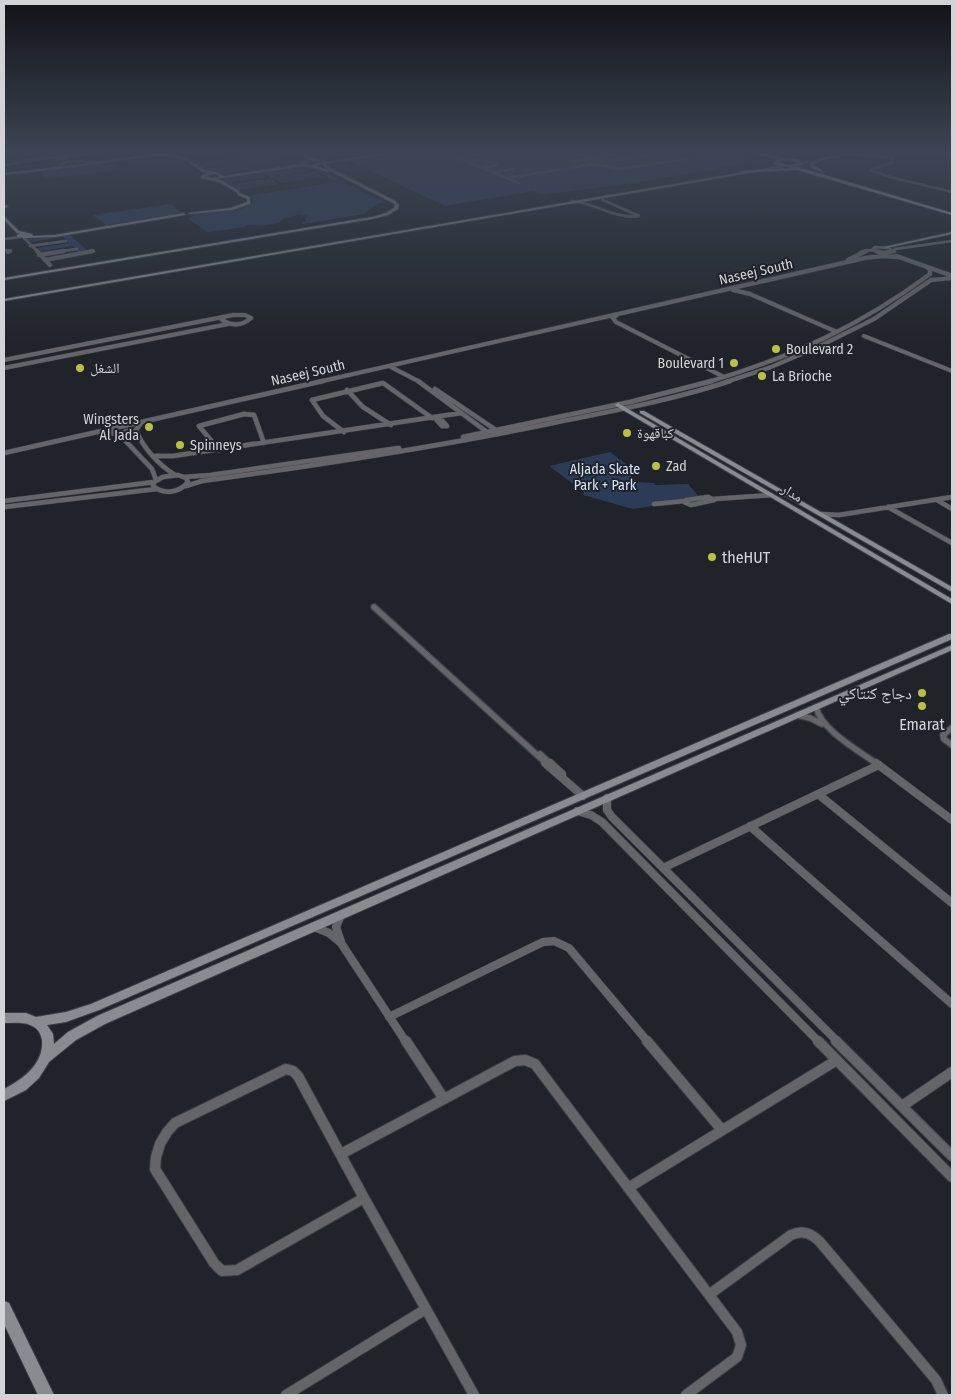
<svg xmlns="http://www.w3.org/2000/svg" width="956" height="1399" font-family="'Fira Sans Condensed','Noto Naskh Arabic',sans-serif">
<rect width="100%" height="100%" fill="#202329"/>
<path fill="#2c3c58" d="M 296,151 L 311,154 L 332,151 L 377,151 L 319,159 L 312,158 Z
M 427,151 L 645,151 L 639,152 L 646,155 L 683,151 L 672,153 L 687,158 L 715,153 L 696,151 L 721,151 L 751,159 L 752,162 L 647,181 L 543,195 L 533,191 L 445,206 L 352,162 Z
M 276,152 L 285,157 L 244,164 L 253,169 L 223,173 L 204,169 L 244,163 L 236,158 Z
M 233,158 L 241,163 L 202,168 L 194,163 Z
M 128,159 L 132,160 L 115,163 L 122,169 L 120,170 L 47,179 L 40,172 L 16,176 L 13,174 Z
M 313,167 L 385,202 L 379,203 L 364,214 L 303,224 L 302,223 L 306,221 L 305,219 L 308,216 L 298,214 L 290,218 L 285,218 C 276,228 257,225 245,225 L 245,227 L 209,232 L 205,232 L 206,231 L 188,219 C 205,205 238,219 253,201 L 248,196 L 337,182 L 313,169 L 307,168 Z
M 285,168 L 312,171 L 270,178 L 278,184 L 238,190 L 229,184 L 268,179 L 270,177 L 260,171 Z
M 257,172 L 267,177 L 228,183 L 223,180 L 227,177 Z
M 314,172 L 324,177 L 282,183 L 273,178 Z
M 171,204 L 182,213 L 106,225 L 93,215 Z
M 70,235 L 88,251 L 79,252 L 77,250 L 79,249 L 75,249 L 73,246 L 41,251 L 38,248 L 69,243 L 63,237 L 31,242 L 26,239 Z
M 610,452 L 629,466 L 632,482 L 654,483 L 655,485 L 688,484 L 701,499 L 633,509 L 583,495 L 584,492 L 549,466 Z"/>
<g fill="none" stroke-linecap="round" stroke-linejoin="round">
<defs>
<path id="street-far5" d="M 47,151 L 44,152 L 59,154
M 495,151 L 458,158 L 519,183
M 497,151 L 509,151
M 571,151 L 603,161
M 628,151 L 644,156 L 676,151
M 94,152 L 107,151
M 846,154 L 890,157 L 893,159 L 893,162 L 870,170 L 890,177 L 952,192
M 63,155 L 71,156 L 64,159 L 54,158 Z
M 71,156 L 96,153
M 566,159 L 573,161 L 590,159
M 25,160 L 32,161 L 17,162 Z
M 30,160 L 54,157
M 467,161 L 482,159 L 497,165 L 484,168
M 610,161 L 642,157
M 614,161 L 601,156 L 631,151
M 4,165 L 18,163
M 54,169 L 68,161 L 99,163
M 493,172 L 514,169
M 506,178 L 595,164 L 621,169 L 685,159
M 572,201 C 595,203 617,220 639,216 L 603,200 L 602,198 L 607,195
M 23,237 L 38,252
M 4,239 L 20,237
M 30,246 L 66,241
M 895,249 L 952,241
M 4,250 L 10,251 L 8,252
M 56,252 L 77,249
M 86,252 L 93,251
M 860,252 L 872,250
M 880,252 L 872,250 L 875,247 L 888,248 L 894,251 L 887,252"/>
<path id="street-far4" d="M 37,251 L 50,265
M 876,251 L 883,253 L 894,251
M 8,252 L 10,251
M 39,255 L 64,251
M 896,256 L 950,275
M 45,260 L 93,251
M 848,260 L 866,251
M 733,290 L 750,294 L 837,332
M 617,315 L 613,318 L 616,322 L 724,377
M 864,336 L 952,371
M 4,360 L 233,315 L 245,315 L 251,318 C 242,326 232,326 222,320 L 224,318
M 391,367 L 420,382
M 4,368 L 228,324
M 318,382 L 865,258 L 882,256 L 900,257
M 708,382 C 792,357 860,326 930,274 L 930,270 L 927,267
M 726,382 L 771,367 L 820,346 L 874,319 L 931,280 L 952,278"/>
<path id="street-far3" d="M 418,381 L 487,432
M 435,389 L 496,430
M 347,390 L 363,407 L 391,425
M 435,418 L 442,426 L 447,426 L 439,417
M 141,423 L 136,430 C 143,448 159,465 175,475
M 107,432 L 120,435 L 152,469 L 156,480
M 344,432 L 323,416 L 312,400 L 383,383 L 432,418
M 463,437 L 630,402 L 712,381
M 125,438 L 122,433 L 131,430 L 137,436
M 219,450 L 199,426 L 244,414 L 254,415 L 264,443
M 4,453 L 323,381
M 154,456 L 173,456 L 461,413
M 178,475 L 186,478 L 188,482 C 179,493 164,495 153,486 L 154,482 L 163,477 Z
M 184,477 L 211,475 L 399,448
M 186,486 L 202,481 C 320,465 437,447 553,423 C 612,411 673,400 730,381
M 708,497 L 714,500 L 691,505 L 684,502 L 686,500 Z
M 714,499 L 771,495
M 937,500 L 952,509
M 4,501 L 154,482
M 654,504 L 684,501
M 4,507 L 156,489
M 888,507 L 952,543
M 821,514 L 839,515 L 952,497"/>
<path id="street-far2" d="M 374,607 L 547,764
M 816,707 C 821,730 858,750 877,764
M 797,715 L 810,718 L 822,724
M 952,728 L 943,735 L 944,739 L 952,745
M 540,754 L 551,764"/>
<path id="street-far1" d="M 545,763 L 583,796
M 550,763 L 562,774
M 876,763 L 952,820
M 818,794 L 952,903
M 607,798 L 607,810 L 612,817 L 838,1042
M 577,811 L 591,815 L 602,822 L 819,1042
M 750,826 L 952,1004
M 663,868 L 879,765
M 341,915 L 336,927 L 341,942
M 314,927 L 329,933 L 341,943 L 406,1042
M 389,1017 L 543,942 L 554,941 L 569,948 L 648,1042"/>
<path id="street" d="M 406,1041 L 444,1099
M 647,1041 L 722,1130
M 818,1041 L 952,1177
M 836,1041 L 952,1156
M 286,1069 L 293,1071 L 298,1076 L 364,1198 L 237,1270 L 222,1271 L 214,1263 L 155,1169 L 156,1157 L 160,1144 L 167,1132 L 175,1123 Z
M 902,1106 L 952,1072
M 341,1154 L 515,1061 L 525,1060 L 535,1064 L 737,1332 L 741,1345 L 737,1357 L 686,1395
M 628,1188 L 837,1060
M 364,1198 L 474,1395
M 710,1294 L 791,1235 C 803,1230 811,1233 820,1242 L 936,1380 L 943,1395
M 286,1395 L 426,1309"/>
<path id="secondary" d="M 22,151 L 20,152 L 4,154 L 4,152 Z
M 291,151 L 296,151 L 312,158 L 328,162 L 397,151 L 406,151 L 326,164 L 328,167 L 395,201 L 399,205 L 398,209 L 388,215 L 372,219 L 4,280 L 4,278 L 372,217 L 386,213 L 394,208 L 395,205 L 393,203 L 330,171 L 328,172 L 305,166 L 216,179 L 223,181 L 239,191 L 239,193 L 250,197 L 250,204 L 232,210 L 190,214 L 188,213 L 231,208 L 247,202 L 247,199 L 238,195 L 238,193 L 221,183 L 201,178 L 201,176 L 207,173 L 203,172 L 189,163 L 189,161 L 191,161 L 205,170 L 216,172 L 224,176 L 301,164 L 297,163 L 309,159 ZM 314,160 L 323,162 L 312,165 L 303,163 ZM 322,164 L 328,170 L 316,166 ZM 215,174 L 220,177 L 212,178 L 205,176 Z
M 857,151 L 865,151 L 803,164 L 801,163 Z
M 151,154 L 173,154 L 190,160 L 188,161 L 173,156 L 151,156 L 76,167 L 4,175 L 4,173 L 76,165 Z
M 785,165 L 784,167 L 4,301 L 4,299 Z
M 4,204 L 8,206 L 4,209 Z
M 184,213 L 185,215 L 55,237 L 26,238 L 17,237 L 17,235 L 20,234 L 17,233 L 4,220 L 4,217 L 5,217 L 19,231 L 32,234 L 33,236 L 55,235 Z
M 952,232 L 952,234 L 886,248 L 884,247 Z
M 618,403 L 952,599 L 952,604 L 616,406 L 615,405 Z
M 640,411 L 644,411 L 952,587 L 952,592 L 640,413 Z
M 949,634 L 952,634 L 952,639 L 99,1010 L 66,1022 L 47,1025 L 53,1034 L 54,1044 L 68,1032 L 97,1016 L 952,645 L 952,650 L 105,1024 L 76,1040 L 49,1062 L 39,1078 L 26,1090 L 4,1101 L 4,1089 C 23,1079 44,1064 42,1040 C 41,1035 39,1030 34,1027 C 25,1021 14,1023 4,1023 L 4,1013 L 26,1013 L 36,1017 L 66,1012 L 91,1004 Z
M 4,1301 L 9,1303 L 54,1395 L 38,1395 L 4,1324 Z"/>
<path id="primary" d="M 745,151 L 800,160 L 804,165 L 795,166 L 952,213 L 952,215 L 797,170 L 740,173 L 741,171 L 791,168 L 773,164 L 777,159 ZM 788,160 L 800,163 L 789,165 L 777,162 Z
M 824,157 L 827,158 L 813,165 L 822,170 L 822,172 L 811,168 L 810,163 Z"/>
</defs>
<use href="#street-far5" stroke="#3c3f45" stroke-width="3"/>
<use href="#street-far4" stroke="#3c3f45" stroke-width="5"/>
<use href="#street-far3" stroke="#3c3f45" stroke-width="5.5"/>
<use href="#street-far2" stroke="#3c3f45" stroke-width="8"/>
<use href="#street-far1" stroke="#3c3f45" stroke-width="9"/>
<use href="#street" stroke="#3c3f45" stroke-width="12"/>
<use href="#secondary" stroke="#3c3f45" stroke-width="2"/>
<use href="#primary" stroke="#3c3f45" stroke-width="2"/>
<use href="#street-far5" stroke="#646568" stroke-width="2.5"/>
<use href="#street-far4" stroke="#646568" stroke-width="4"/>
<use href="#street-far3" stroke="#646568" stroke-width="4.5"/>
<use href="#street-far2" stroke="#646568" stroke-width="5.5"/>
<use href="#street-far1" stroke="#646568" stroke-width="8"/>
<use href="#street" stroke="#646568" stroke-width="10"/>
<use href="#secondary" fill="#888b90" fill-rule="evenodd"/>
<use href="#primary" fill="#a5a8ae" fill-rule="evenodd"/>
</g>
<linearGradient id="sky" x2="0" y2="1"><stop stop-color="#121317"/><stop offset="0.44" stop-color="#3c4554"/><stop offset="1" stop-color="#3c4554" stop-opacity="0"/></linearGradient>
<rect width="956" height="347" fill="url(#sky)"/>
<g fill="#bac045" stroke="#202329" stroke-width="2">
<circle cx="776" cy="349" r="5"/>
<circle cx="734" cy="363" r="5"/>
<circle cx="80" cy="368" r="5"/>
<circle cx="762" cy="376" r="5"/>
<circle cx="149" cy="427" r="5"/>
<circle cx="627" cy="433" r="5"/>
<circle cx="180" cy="445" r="5"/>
<circle cx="656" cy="466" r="5"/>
<circle cx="712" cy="557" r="5"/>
<circle cx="922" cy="693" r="5"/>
<circle cx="922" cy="706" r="5"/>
</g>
<g text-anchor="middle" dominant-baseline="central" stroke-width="4" stroke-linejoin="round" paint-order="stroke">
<g font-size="14" fill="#d1d3d7" stroke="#202329">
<text transform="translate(756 272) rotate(-13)">Naseej South</text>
<text transform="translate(308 373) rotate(-13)">Naseej South</text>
<text transform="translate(792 493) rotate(31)">مدار</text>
</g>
<g font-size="14" fill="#d1d3d7" stroke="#202329" text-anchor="start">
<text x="786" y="349">Boulevard 2</text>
<text x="724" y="363" text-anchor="end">Boulevard 1</text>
<text x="90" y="368">الشغل</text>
<text x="772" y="376">La Brioche</text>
<text x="139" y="419" text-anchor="end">Wingsters<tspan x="139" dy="16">Al Jada</tspan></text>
<text x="637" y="433">كباقهوة</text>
<text x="190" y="445">Spinneys</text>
<text x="666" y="466">Zad</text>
</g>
<g font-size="14" fill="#d6e4fd" stroke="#202329">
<text x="605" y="469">Aljada Skate<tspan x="605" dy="16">Park + Park</tspan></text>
</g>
<g font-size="16" fill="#d1d3d7" stroke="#202329" text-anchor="start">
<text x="722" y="557">theHUT</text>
<text x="912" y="693" text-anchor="end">دجاج كنتاكي</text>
<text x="922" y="724" text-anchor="middle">Emarat</text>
</g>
</g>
<rect width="956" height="1399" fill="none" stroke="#d1d3d7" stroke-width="10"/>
</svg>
